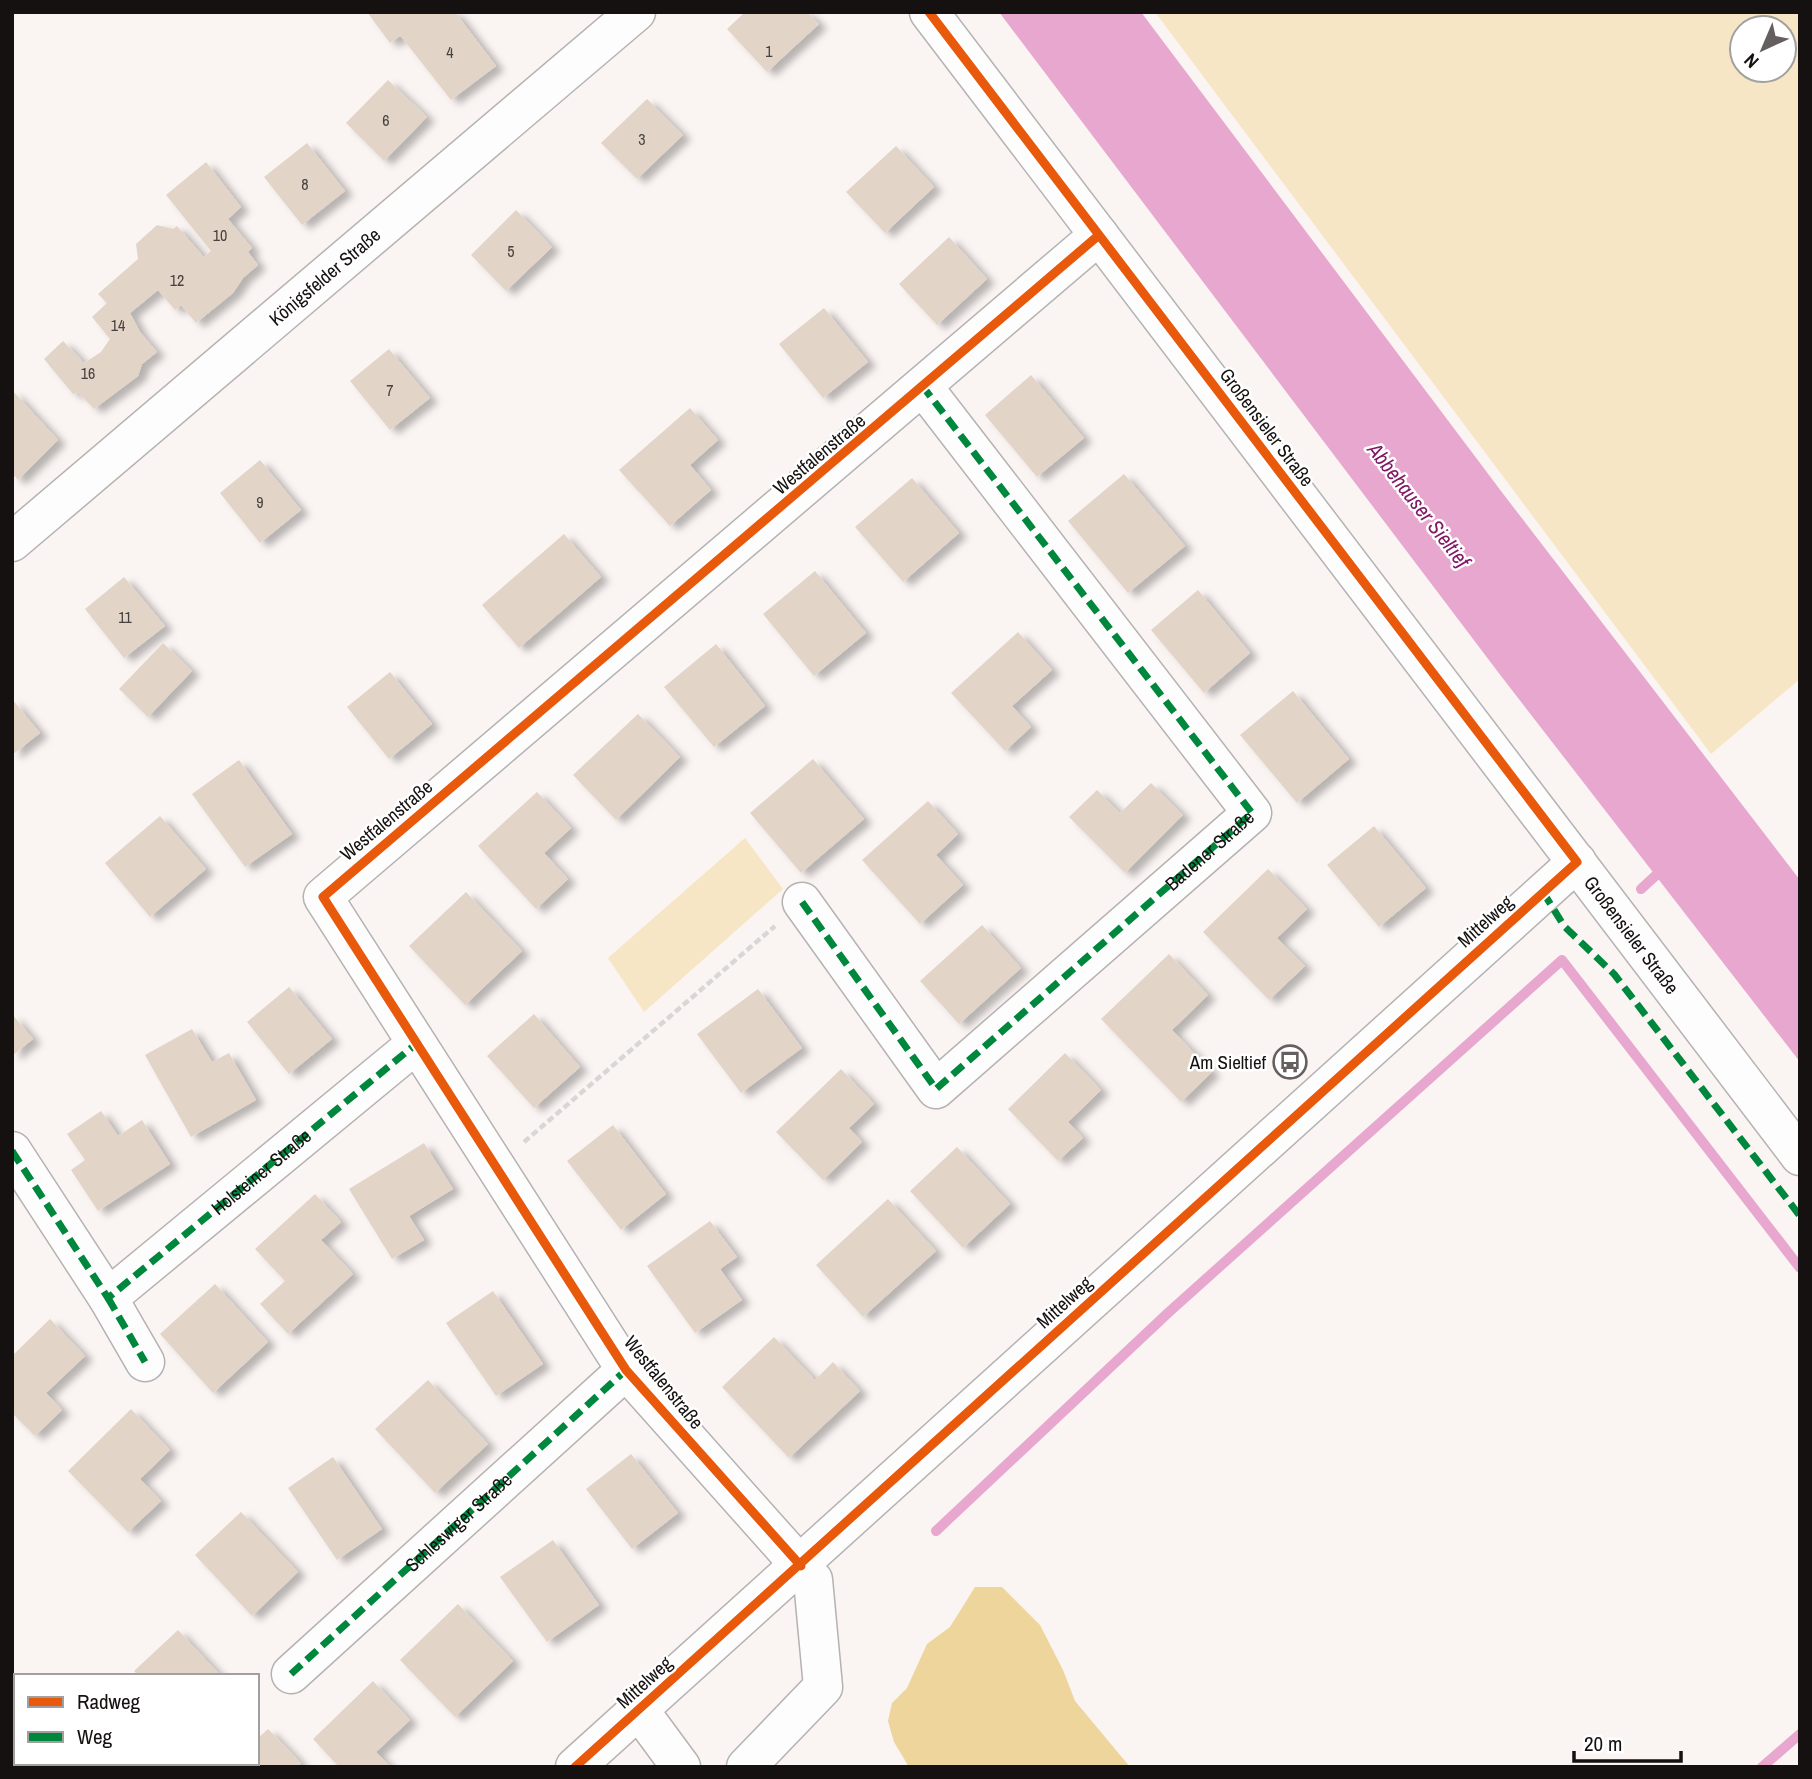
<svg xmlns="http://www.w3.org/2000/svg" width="1812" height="1779" font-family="'Archivo Narrow',sans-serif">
<defs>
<filter id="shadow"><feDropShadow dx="8" dy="4.5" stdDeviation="3.5" flood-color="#0004"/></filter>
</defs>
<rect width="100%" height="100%" fill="#faf4f2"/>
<path fill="#f6e6c5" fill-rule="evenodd" d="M 1155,12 L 1800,12 L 1800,679 L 1711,754 ZM 1742,28 L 1784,28 L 1784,70 L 1742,70 Z
M 745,838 L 783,889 L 644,1012 L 608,958 Z"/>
<path fill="#edd59b" d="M 975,1587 L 1002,1587 L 1040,1625 L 1063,1670 L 1075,1701 L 1130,1767 L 909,1767 L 894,1742 L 888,1721 L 892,1703 L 907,1688 L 927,1644 L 950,1627 Z"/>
<path fill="#e7a7ce" d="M 999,12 L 1141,12 L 1504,495 L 1800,880 L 1800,1062 L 1501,676 Z"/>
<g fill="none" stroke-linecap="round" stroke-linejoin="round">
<path stroke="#e7a7ce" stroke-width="10" d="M 1641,889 L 1665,867
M 936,1531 L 1169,1312 L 1562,960 L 1800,1268
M 1762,1767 L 1800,1734"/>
</g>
<path fill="#e3d4c8" filter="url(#shadow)" d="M 367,12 L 455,12 L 496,66 L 451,100 L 403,39 L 400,36 L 390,43 Z
M 745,12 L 807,12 L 819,24 L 767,72 L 727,29 Z
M 388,80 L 427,117 L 384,161 L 346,123 Z
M 647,99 L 683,135 L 637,179 L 601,143 Z
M 307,143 L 345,191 L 302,225 L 264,177 Z
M 896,146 L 934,187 L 885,233 L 846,192 Z
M 206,162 L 241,207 L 228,219 L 252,248 L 248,252 L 258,265 L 243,278 L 233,293 L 196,323 L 181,305 L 175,310 L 158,290 L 130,313 L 140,332 L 157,352 L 142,364 L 138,376 L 94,409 L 78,392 L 73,394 L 44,359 L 63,341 L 84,363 L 101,352 L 110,339 L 92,317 L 107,303 L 98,294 L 138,259 L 136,244 L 157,225 L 173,229 L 177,226 L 214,269 L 204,257 L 211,251 L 166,195 Z
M 516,210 L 552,247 L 506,291 L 471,255 Z
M 949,237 L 987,279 L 937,325 L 899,284 Z
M 824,308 L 868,362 L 823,398 L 779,344 Z
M 389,349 L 430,398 L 390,430 L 350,381 Z
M 1031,375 L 1084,438 L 1037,477 L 985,415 Z
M 12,390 L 58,440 L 18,480 L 15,476 L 12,479 Z
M 690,408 L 718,440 L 690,465 L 711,490 L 670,526 L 619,470 Z
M 260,460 L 301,510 L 260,543 L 220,493 Z
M 1124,474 L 1185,546 L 1128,593 L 1068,521 Z
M 912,478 L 959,533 L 903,582 L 855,527 Z
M 564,534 L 601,577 L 519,648 L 482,605 Z
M 815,571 L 866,633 L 814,676 L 763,614 Z
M 124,577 L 165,626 L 124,658 L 85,609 Z
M 1198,590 L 1250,653 L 1204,693 L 1151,630 Z
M 1018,632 L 1052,670 L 1012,706 L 1031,727 L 1005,751 L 951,693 Z
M 163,643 L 192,671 L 148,717 L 119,689 Z
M 716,644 L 765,706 L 714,747 L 664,687 Z
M 390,672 L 432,724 L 389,759 L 347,707 Z
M 1293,691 L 1349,759 L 1297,803 L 1240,735 Z
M 12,699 L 40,733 L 12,755 Z
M 638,714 L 680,757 L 616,820 L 573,775 Z
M 813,759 L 864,819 L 801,873 L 750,813 Z
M 239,760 L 292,834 L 245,867 L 192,794 Z
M 1151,783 L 1183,815 L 1125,873 L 1069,817 L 1097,790 L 1120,813 Z
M 537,792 L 571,828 L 544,853 L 568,879 L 536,909 L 478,846 Z
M 928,801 L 958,834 L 936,855 L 963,885 L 920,924 L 862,860 Z
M 160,816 L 206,869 L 150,917 L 105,863 Z
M 1374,826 L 1426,888 L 1379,927 L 1327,865 Z
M 1268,869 L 1307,909 L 1277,938 L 1305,966 L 1269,1000 L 1203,932 Z
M 466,892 L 522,951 L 465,1005 L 409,946 Z
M 982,925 L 1021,968 L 959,1024 L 920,981 Z
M 1169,954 L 1208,995 L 1172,1030 L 1212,1072 L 1181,1102 L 1101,1019 Z
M 289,987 L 332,1039 L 289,1074 L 247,1022 Z
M 758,989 L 802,1048 L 741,1093 L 697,1034 Z
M 12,1014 L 33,1039 L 12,1056 Z
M 534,1014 L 580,1067 L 534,1108 L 487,1056 Z
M 192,1029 L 212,1062 L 229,1053 L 256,1100 L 191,1137 L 145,1055 Z
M 1065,1053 L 1101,1090 L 1068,1122 L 1083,1138 L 1058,1161 L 1008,1109 Z
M 841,1069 L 874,1104 L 849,1128 L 862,1142 L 823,1180 L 776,1132 Z
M 101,1111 L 118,1136 L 142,1120 L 170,1164 L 98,1211 L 71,1170 L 85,1160 L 67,1134 Z
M 613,1125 L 666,1194 L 621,1230 L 567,1161 Z
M 424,1143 L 453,1189 L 409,1216 L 424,1240 L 392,1259 L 349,1189 Z
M 957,1147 L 1010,1204 L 963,1248 L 910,1191 Z
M 315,1194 L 341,1222 L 321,1240 L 353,1274 L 288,1334 L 260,1304 L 285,1281 L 255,1249 Z
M 888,1199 L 936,1251 L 863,1317 L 816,1265 Z
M 710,1221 L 737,1257 L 720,1269 L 742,1300 L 695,1333 L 647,1266 Z
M 215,1284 L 268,1342 L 213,1393 L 160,1334 Z
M 493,1291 L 543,1364 L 496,1396 L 446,1323 Z
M 50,1319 L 85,1356 L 46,1393 L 62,1410 L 35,1436 L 12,1413 L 12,1356 Z
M 774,1337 L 815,1380 L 833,1362 L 860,1391 L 789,1458 L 722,1387 Z
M 428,1380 L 488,1444 L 435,1493 L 375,1429 Z
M 131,1409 L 170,1450 L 140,1479 L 161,1501 L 128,1532 L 68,1471 Z
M 631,1454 L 678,1513 L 632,1549 L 586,1489 Z
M 333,1457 L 382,1529 L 337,1560 L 288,1488 Z
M 241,1512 L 298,1572 L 252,1616 L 195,1555 Z
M 553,1540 L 599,1605 L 547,1642 L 500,1577 Z
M 458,1604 L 513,1661 L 455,1717 L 400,1660 Z
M 178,1630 L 221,1676 L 139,1676 L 134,1671 Z
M 373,1681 L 410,1720 L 376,1752 L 391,1767 L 339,1767 L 313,1739 Z
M 268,1729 L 301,1763 L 296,1767 L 229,1767 L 233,1763 L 257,1763 L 257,1739 Z
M 39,1763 L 102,1763 L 105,1767 L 42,1767 Z"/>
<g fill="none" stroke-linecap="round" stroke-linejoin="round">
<defs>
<g id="minor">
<path id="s1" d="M 929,12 L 1800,1156"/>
<path id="s2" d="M 12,542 L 636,12"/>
<path id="s3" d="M 802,902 L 936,1089 L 1252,813 L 924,388"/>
<path id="s4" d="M 12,1151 L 108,1298 L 416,1044"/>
<path d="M 108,1298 L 145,1362"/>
<path d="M 291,1674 L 626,1370"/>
<path d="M 639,1710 L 681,1767"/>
<path d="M 575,1767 L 1577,862"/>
<path d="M 746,1767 L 823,1687 L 813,1580 L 626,1370 L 323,897 L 1099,235"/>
</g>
</defs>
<use href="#minor" stroke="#b6b2b1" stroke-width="41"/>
<path stroke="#d9d7d6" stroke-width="4.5" stroke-dasharray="7 3.5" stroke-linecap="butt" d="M 524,1142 L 775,926"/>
<use href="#minor" stroke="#fefdfd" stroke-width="38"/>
<g stroke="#00873e" stroke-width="7" stroke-dasharray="14 7" stroke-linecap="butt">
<path d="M 1543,892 L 1564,926 L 1614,974 L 1800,1216"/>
<path d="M 802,902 L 936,1089 L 1252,813 L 924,388"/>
<path d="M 12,1151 L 108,1298 L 416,1044"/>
<path d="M 108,1298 L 145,1362"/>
<path id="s5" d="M 291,1674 L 626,1370"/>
</g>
<defs>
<path id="cycleway" d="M 801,1566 L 626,1370 L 323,897 L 1099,235
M 575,1767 L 1577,862 L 929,12"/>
</defs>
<use href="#cycleway" stroke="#fff" stroke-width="13"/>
<use href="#cycleway" stroke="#e8590c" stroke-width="9"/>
</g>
<defs>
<symbol id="bus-ring" viewBox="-11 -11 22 22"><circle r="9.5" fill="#fff" stroke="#65605f" stroke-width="1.5"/><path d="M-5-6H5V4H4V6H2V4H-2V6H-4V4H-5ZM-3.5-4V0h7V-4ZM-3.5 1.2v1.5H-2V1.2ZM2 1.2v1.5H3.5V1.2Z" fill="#65605f"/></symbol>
</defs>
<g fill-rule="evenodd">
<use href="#bus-ring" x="1271" y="1043" width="38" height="38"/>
</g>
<g text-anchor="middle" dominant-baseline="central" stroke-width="5" stroke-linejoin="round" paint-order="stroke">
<g font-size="16" fill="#48423e">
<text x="769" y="51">1</text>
<text x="450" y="52">4</text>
<text x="386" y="120">6</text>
<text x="642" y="139">3</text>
<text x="305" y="184">8</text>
<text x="220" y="235">10</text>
<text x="511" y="251">5</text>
<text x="177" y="280">12</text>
<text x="118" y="325">14</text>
<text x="88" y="373">16</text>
<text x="390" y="390">7</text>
<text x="260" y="502">9</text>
<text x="125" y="617">11</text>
</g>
<g font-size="19" fill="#151110" stroke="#fff">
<text stroke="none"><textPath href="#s2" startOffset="410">Königsfelder Straße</textPath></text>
<text transform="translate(1267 427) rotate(53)">Großensieler Straße</text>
<text transform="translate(819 454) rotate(-40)">Westfalenstraße</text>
<text transform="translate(386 820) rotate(-40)">Westfalenstraße</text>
<text stroke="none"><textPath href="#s3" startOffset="593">Badener Straße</textPath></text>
<text transform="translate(1485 921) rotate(-42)">Mittelweg</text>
<text stroke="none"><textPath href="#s1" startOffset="1160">Großensieler Straße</textPath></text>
<text stroke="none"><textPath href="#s4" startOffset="374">Holsteiner Straße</textPath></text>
<text transform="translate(1064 1302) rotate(-42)">Mittelweg</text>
<text transform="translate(664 1382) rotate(51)">Westfalenstraße</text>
<text stroke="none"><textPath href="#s5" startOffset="226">Schleswiger Straße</textPath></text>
<text transform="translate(644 1682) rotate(-42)">Mittelweg</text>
</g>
<g font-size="19" fill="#151110" stroke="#fff" text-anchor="end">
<text x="1266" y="1062">Am Sieltief</text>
</g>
<g font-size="21" font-style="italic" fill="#811965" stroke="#fff">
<text transform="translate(1419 505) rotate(52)">Abbehauser Sieltief</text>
</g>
</g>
<rect width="1812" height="1779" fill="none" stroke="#151110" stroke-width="28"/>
<rect x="14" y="1674" width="245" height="91" fill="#ffffff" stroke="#a1a09f" stroke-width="2"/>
<rect x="28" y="1697" width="35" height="10" fill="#e8590c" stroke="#a1a09f" stroke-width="2"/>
<text x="77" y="1709" font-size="21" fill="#151110">Radweg</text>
<rect x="28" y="1732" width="35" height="10" fill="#00873e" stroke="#a1a09f" stroke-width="2"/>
<text x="77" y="1744" font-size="21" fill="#151110">Weg</text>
<g transform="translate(1763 49) rotate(224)"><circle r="33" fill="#ffffff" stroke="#a1a09f" stroke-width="2"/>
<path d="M0-5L12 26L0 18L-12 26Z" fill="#65605f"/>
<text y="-10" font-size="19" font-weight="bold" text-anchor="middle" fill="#151110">N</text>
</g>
<path d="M1574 1751v10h107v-10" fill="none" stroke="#151110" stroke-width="3.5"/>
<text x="1584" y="1751" font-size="21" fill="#151110" stroke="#ffffff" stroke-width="5" paint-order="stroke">20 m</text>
</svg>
